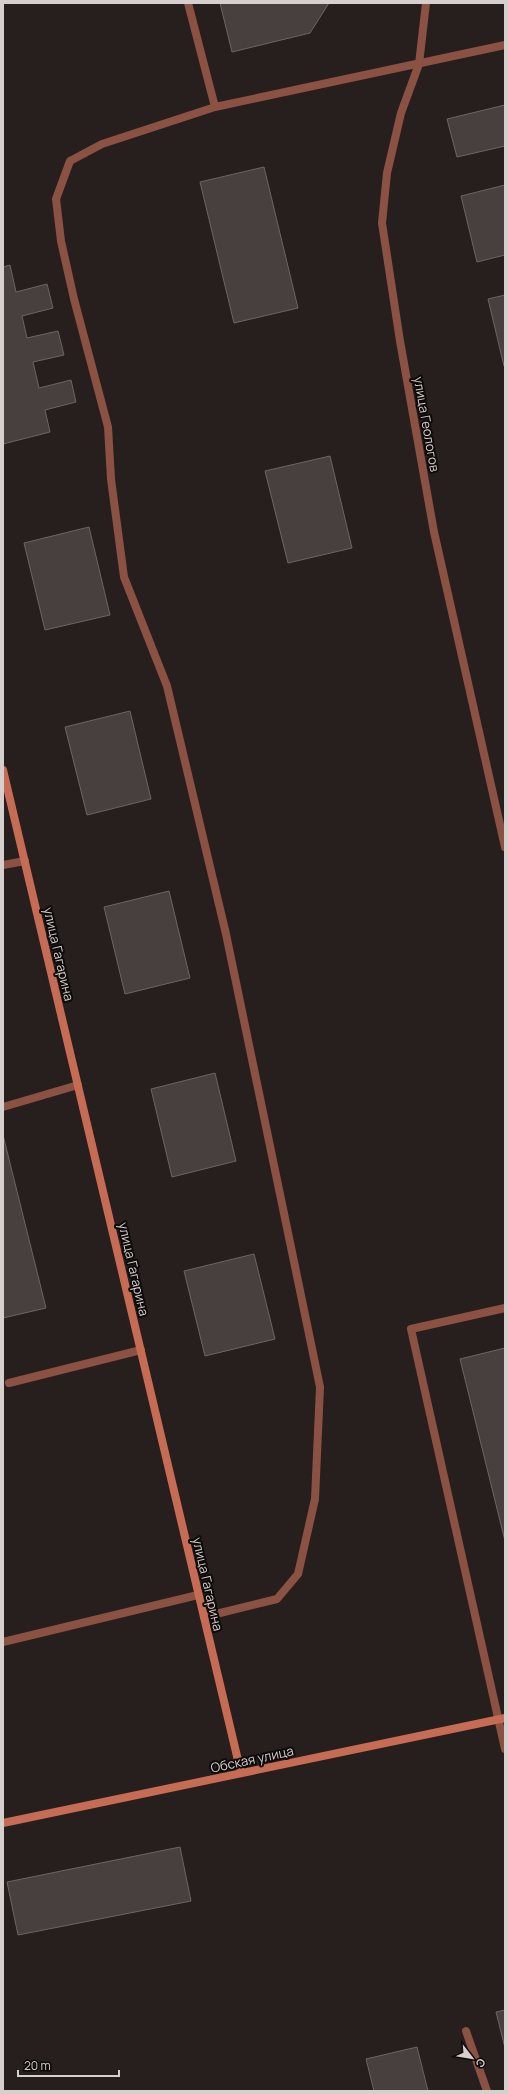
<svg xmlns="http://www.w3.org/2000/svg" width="508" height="2094" font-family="Manrope,sans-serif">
<rect width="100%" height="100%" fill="#261f1e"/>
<path fill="#48403e" stroke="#6e6563" d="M 220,3 L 329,3 L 310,33 L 232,52 Z
M 505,105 L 505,146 L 457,157 L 447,119 Z
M 264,167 L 298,308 L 234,323 L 200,182 Z
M 505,185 L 505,255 L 477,262 L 461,196 Z
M 10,265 L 16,292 L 47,284 L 53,308 L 22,316 L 27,338 L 58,331 L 64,355 L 33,362 L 39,388 L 71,380 L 76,402 L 45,410 L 50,432 L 3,444 L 3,267 Z
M 505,295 L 505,365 L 504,366 L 488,299 Z
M 330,456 L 352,548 L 288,563 L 265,471 Z
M 89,527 L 110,615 L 45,630 L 24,543 Z
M 130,711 L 151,799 L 87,815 L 65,727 Z
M 169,891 L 190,978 L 125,994 L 104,907 Z
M 215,1073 L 236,1161 L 172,1177 L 151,1089 Z
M 3,1135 L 46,1308 L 3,1318 Z
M 254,1254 L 275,1339 L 205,1356 L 184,1271 Z
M 505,1348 L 505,1541 L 460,1359 Z
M 180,1847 L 191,1901 L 18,1935 L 7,1882 Z
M 505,2010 L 505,2048 L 496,2012 Z
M 417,2047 L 428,2091 L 374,2091 L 366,2059 Z"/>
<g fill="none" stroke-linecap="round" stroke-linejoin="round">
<path stroke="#8b5243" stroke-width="8" d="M 188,3 L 215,107
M 3,865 L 25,861
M 3,1107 L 78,1085
M 505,1308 L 411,1329 L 505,1749
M 9,1383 L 141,1350
M 204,1617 L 277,1599 L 298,1574 L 315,1499 L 320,1387 L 226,934 L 167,686 L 124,577 L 111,479 L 108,427 L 74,299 L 61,241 L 56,199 L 70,161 L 102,144 L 215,107 L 505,45
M 3,1642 L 198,1595
M 466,2031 L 487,2091"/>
<path stroke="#8b5243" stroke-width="8" d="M 426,3 L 419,64 L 401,113 L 387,173 L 382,223 L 400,341 L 434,532 L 505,847"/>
<path stroke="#c76c54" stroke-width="8" d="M 3,770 L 241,1773
M 3,1823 L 505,1718"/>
</g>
<g text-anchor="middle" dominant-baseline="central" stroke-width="4" stroke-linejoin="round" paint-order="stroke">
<g font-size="13" fill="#d5d0ce" stroke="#0d0a09">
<text transform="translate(427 424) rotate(80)">улица Геологов</text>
<text transform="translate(59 954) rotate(77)">улица Гагарина</text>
<text transform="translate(134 1269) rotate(77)">улица Гагарина</text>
<text transform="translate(208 1584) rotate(77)">улица Гагарина</text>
<text transform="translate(252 1759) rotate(-12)">Обская улица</text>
</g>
</g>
<rect width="508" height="2094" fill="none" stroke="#d5d0ce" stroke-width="8"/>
<g transform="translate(472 2058) rotate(121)" stroke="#0d0a09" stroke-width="3" paint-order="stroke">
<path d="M0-3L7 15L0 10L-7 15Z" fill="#d5d0ce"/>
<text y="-6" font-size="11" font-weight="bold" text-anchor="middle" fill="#d5d0ce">С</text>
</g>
<path d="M18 2070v6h101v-6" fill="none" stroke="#d5d0ce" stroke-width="2"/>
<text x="24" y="2070" font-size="12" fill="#d5d0ce" stroke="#0d0a09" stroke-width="3" paint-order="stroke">20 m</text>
</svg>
